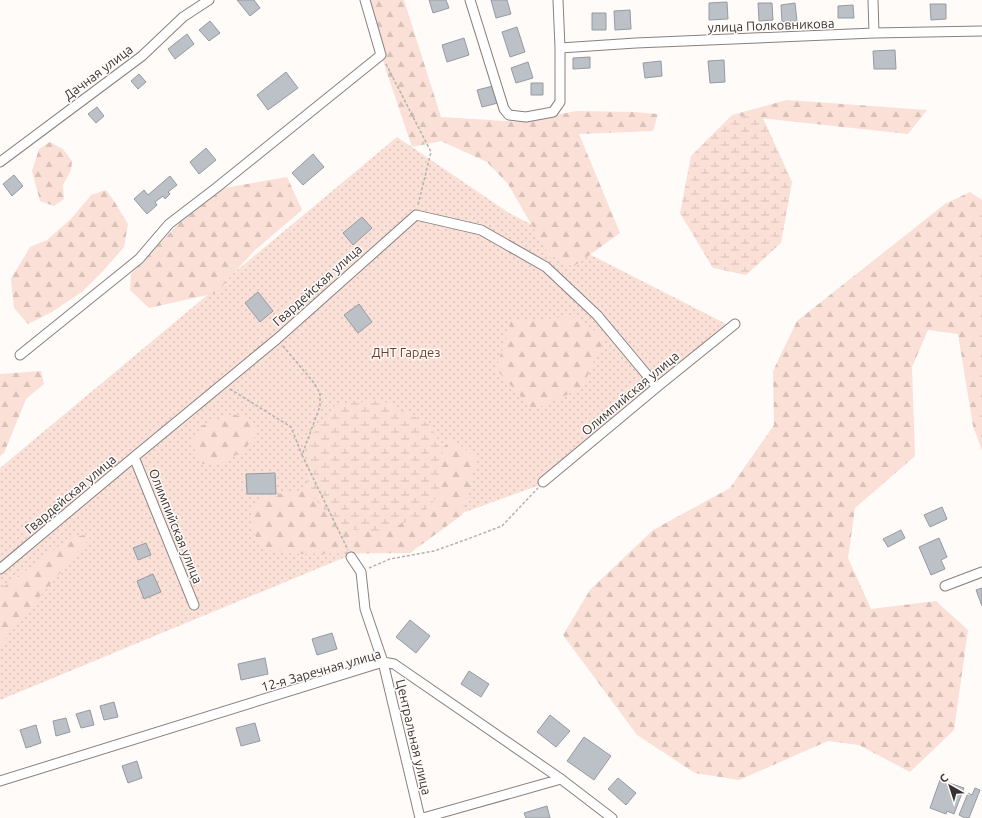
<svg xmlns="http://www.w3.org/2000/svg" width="982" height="818" font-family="Ubuntu,sans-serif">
<defs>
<pattern id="green-dots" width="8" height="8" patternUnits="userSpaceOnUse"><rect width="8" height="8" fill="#fae0d6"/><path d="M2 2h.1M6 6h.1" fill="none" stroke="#d7c1b8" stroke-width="1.8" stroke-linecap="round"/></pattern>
<pattern id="forest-firs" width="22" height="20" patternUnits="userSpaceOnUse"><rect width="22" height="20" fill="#fae0d6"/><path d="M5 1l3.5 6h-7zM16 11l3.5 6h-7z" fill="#d7c1b8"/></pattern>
<pattern id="wetland-marsh" width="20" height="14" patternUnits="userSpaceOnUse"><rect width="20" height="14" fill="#fae0d6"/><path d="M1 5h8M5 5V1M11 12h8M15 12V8" fill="none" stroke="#d7c1b8"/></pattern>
</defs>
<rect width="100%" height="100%" fill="#fefbf9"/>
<path fill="url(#green-dots)" d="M 397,137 L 509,213 L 730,326 L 537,486 L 377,544 L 0,700 L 0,468 Z"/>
<path fill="url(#forest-firs)" d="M 369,0 L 404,0 L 441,117 L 521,122 L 576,111 L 635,112 L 658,114 L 653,131 L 579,134 L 620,233 L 573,267 L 549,255 L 508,184 L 487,162 L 441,141 L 412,147 L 381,55 Z
M 787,100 L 927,110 L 908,134 L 732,115 Z
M 50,142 L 63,149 L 72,161 L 71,170 L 63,185 L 64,199 L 54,206 L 40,201 L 32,171 L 39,149 Z
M 287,177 L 302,210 L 254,251 L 216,293 L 149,308 L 130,290 L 131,274 L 181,221 L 224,188 Z
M 106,190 L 114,201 L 128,224 L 124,247 L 104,270 L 83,291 L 52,312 L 28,324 L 14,308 L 11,279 L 30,247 L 47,240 L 72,218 L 91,195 Z
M 970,192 L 982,200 L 982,451 L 973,426 L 958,334 L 928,330 L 912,367 L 915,456 L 855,508 L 848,558 L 871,609 L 936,601 L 968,630 L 954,730 L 910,772 L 859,745 L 828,741 L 739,780 L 695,773 L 637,735 L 563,635 L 590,590 L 653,530 L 730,488 L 774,425 L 773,371 L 797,321 L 945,204 Z
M 573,317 L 605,337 L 582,388 L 533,410 L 496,369 L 511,321 Z
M 41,371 L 44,384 L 26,399 L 4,453 L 0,456 L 0,374 Z
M 232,414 L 247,418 L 257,425 L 254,439 L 241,452 L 220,464 L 203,464 L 191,443 L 201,426 Z
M 452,438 L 477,459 L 462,515 L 410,553 L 293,554 L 266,550 L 253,533 L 250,518 L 255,503 L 263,497 L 307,489 L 338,527 L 438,496 L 443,448 Z
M 94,533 L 12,629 L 0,648 L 0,590 L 2,588 L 70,538 Z"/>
<path fill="url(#wetland-marsh)" d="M 732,115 L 763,118 L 792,182 L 781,243 L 746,275 L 713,268 L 680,213 L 691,156 Z
M 381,400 L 429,424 L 443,448 L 438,496 L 420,517 L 376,533 L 338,527 L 307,489 L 310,438 L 335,405 Z"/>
<path fill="#bcc0c7" stroke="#969aa1" d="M 237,0 L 254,0 L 260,8 L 250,16 Z
M 429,0 L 446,0 L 449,8 L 433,13 Z
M 491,0 L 507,0 L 511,14 L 496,18 Z
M 727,2 L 728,19 L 709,20 L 709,3 Z
M 758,3 L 772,3 L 773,20 L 759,21 Z
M 795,3 L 797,21 L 782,22 L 781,5 Z
M 930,4 L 946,4 L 946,19 L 931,20 Z
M 853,5 L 854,18 L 838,18 L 838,6 Z
M 630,10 L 631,29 L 615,30 L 614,11 Z
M 592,13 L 606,13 L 606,30 L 592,30 Z
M 210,21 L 220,33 L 209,41 L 199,30 Z
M 517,27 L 525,52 L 510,57 L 502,32 Z
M 187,34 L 194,44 L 175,59 L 168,49 Z
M 464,38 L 469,55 L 447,62 L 442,45 Z
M 895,50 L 896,69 L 874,69 L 873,51 Z
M 590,57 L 590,68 L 573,69 L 573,58 Z
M 724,60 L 725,82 L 710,83 L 708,61 Z
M 661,61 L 662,76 L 645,78 L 643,63 Z
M 528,62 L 533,78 L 516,83 L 511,68 Z
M 286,72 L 298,88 L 268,110 L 257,95 Z
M 139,74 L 146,82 L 138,89 L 131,81 Z
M 531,83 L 543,83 L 543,95 L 531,95 Z
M 493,86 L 498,103 L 482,107 L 477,90 Z
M 97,107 L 104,116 L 96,123 L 88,114 Z
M 206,148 L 216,160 L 199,174 L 190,162 Z
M 313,154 L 324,167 L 303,185 L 292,173 Z
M 14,175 L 23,186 L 12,196 L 3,184 Z
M 170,176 L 177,185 L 168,192 L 170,194 L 165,199 L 163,196 L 155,202 L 157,205 L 147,214 L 134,199 L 144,190 L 148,195 Z
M 362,217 L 372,228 L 353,245 L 343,233 Z
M 258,292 L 273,311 L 260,322 L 245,303 Z
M 359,304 L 372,322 L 358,333 L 344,315 Z
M 275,473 L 276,494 L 247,494 L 246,474 Z
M 942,507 L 947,519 L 930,527 L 924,515 Z
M 901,530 L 905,538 L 888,547 L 883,539 Z
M 939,538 L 947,557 L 941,560 L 945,569 L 931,575 L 919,547 Z
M 146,543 L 151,555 L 138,560 L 133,548 Z
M 153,574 L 161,592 L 144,599 L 137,581 Z
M 982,588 L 982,606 L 976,590 Z
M 410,620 L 430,636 L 416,653 L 396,637 Z
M 332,633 L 337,649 L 317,655 L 312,639 Z
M 265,658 L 268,674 L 241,680 L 238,664 Z
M 469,671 L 489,684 L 481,697 L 461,684 Z
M 114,702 L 118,717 L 104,720 L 100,706 Z
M 90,710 L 94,725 L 81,728 L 76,714 Z
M 550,715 L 570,731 L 556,747 L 537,732 Z
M 66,718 L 70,732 L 56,736 L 53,721 Z
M 255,723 L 260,741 L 241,746 L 236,728 Z
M 36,725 L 41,743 L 26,748 L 20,730 Z
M 584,737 L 611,756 L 594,780 L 567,761 Z
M 137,761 L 142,778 L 128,783 L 122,766 Z
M 618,778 L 636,793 L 626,805 L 608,789 Z
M 940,780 L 964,788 L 954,814 L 947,811 L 946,814 L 930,808 Z
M 975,788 L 980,790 L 969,818 L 965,818 L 959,815 L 968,793 L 972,795 Z
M 547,806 L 550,818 L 526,818 L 524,813 Z"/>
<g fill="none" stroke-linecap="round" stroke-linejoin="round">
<defs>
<path id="street" d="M 470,0 L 504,109 L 509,115 L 526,117 L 553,112 L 560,102 L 560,48 L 558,0
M 873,0 L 874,33
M 560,48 L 636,43 L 874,33 L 982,31
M 0,162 L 142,56 L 183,17 L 209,0
M 20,355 L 139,259 L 169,224 L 216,188 L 381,55 L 365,0
M 134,457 L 194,605
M 543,482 L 657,387 L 735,324
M 351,557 L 361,572 L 365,609 L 383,662 L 420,818
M 0,569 L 134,457 L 277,339 L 416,215 L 481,230 L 546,267 L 597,315 L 657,387
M 945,586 L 982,572
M 0,781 L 383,662 L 394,664 L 561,779 L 612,818
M 423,818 L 561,779"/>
</defs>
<use href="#street" stroke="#89817e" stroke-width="11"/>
<path stroke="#b4b1af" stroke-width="1.5" stroke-dasharray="3 2" stroke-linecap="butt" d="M 386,64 L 431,152 L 418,205
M 283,346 L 314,383 L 320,393 L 320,406 L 302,455 L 348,550
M 230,389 L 291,427 L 302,455
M 369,568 L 390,559 L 434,551 L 465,540 L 502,526 L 538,488"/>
<use href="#street" stroke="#fff" stroke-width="9"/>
</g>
<g text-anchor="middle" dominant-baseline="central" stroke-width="3" stroke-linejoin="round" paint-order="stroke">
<g font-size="13" fill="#373332" stroke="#fefbf9">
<text transform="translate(771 25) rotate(-2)">улица Полковникова</text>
<text transform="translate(98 72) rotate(-37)">Дачная улица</text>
<text transform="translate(317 285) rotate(-42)">Гвардейская улица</text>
<text transform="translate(630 393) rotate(-40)">Олимпийская улица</text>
<text transform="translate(70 494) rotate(-40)">Гвардейская улица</text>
<text transform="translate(176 526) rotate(68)">Олимпийская улица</text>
<text transform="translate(321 670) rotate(-16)">12-я Заречная улица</text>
<text transform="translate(414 737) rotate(77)">Центральная улица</text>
</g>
<g font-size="13" fill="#703d29" stroke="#fefbf9">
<text x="406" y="352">ДНТ Гардез</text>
</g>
</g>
<g transform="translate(950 786) rotate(321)" stroke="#fefbf9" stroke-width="3" paint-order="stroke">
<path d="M0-3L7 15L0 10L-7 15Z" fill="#373332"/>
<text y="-6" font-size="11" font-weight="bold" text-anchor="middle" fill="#373332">С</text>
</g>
</svg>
